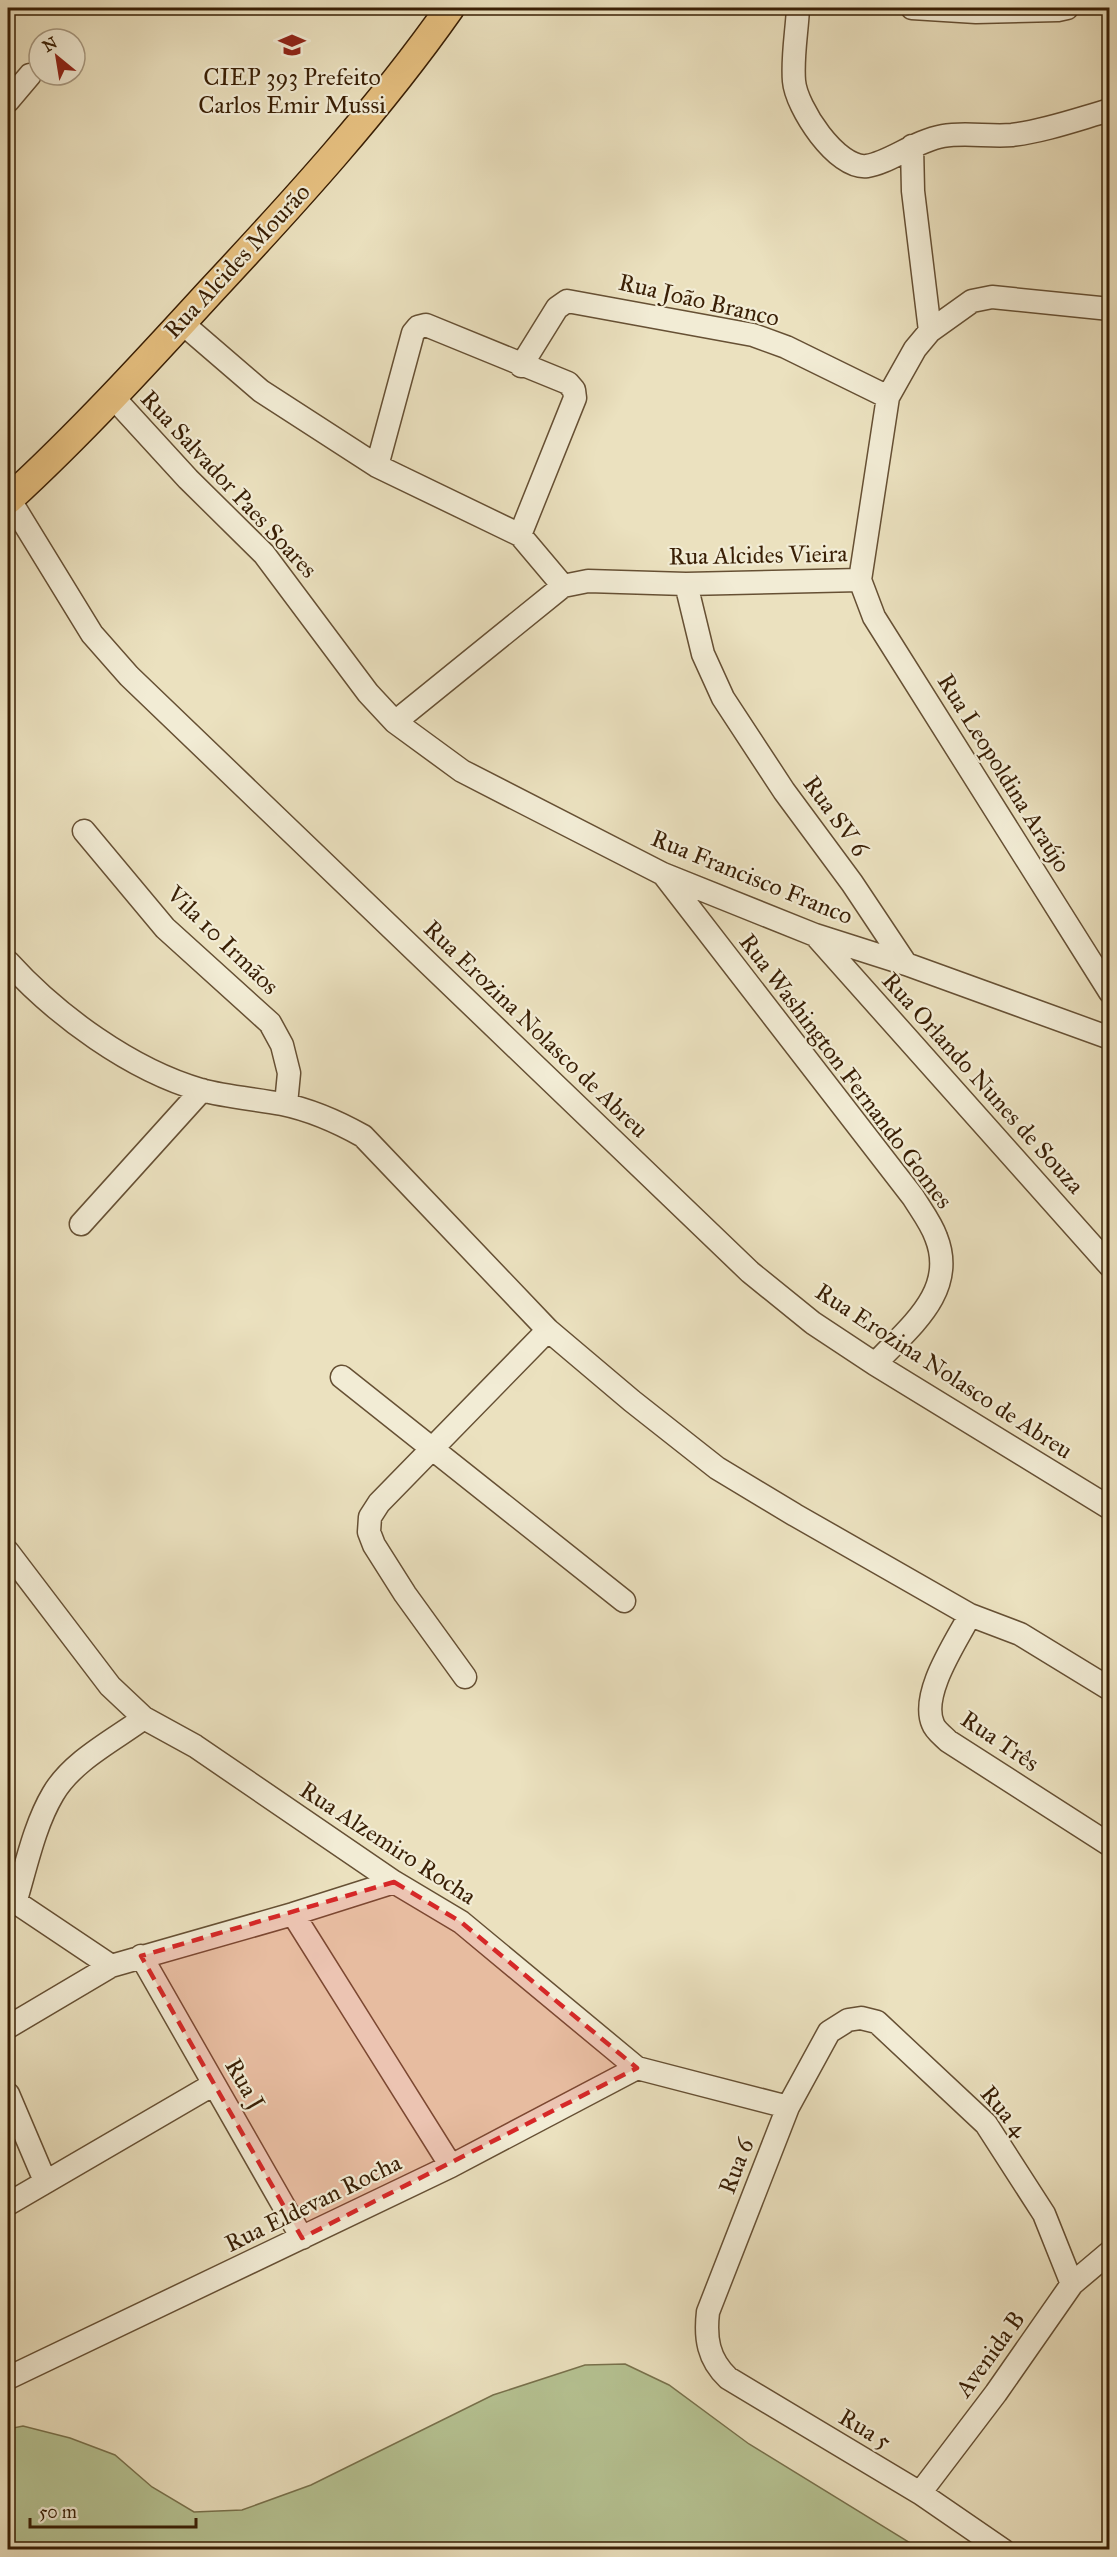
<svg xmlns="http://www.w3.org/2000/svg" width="1117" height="2557" font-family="'IM FELL Great Primer',serif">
<rect width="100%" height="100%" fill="#ebe1bf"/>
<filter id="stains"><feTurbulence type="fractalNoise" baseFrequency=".00333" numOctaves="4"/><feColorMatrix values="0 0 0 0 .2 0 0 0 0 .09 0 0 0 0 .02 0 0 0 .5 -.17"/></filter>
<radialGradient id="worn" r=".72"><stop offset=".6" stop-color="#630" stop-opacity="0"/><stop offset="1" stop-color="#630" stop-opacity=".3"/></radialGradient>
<path fill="#b6c393" stroke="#78714c" stroke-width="1.5" d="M 625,2364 L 669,2385 L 749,2444 L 920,2549 L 8,2549 L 8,2429 L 23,2426 L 70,2438 L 115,2455 L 152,2487 L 194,2512 L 242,2510 L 311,2485 L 493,2395 L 585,2365 Z"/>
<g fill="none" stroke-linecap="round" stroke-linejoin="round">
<defs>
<path id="minor" d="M 798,8 C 797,31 792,57 794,81 C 796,107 837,170 867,166 C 889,163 915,141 943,136 C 965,132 989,137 1012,135 C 1045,131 1078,119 1110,110
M 912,8 L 976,12 L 1058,10 L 1067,8
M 8,101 L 30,75
M 912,146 L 913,191 L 930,331
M 182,323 L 261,391 L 377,466 L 520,535 L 563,586
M 521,366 L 557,308 L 567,301 L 753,335 L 786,347 L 888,397
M 112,396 L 188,479 L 264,554 L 368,693 L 395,722 L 462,771 L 663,874 L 815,935 L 906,964 L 1110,1038
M 377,466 L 413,333 L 418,327 L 426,325 L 568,383 L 574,390 L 575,398 L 520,535
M 8,497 L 92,634 L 129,676 L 750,1272 L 813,1323 L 875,1364 L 1110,1508
M 860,580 L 874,617 L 1110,992
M 686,584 L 703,654 L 723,698 L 784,791 L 852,883 L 906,964
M 395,722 L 563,586 L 588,581 L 686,584 L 860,580 L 888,397 L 915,349 L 930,331 L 972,301 L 992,297 L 1110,309
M 84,831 L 165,928 L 270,1023 L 282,1045 L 289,1073 L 286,1104
M 664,875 L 913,1197 C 921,1210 931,1223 936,1237 C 958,1292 908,1328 875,1364
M 816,936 L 1110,1266
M 8,962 C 56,1015 131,1070 201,1090 C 227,1097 256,1099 282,1104 C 311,1110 338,1122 363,1136 L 548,1330 L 632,1401 L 717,1468 L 795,1515 L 970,1615 L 1020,1634 L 1110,1689
M 81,1224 L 202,1090
M 342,1377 L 624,1601
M 8,1552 L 110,1686 L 144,1718 L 195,1746 L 394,1882 L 461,1922 L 637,2068 L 788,2107
M 970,1615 C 956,1642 920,1694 933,1724 C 935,1730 943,1736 948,1741 L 1110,1845
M 465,1677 L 405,1594 L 374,1545 L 369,1532 L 370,1517 L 379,1503 L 548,1330
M 8,1897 L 111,1966
M 15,1903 C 26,1867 34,1826 53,1794 C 72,1761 114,1740 144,1718
M 293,1914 L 451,2166
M 141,1956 L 302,2238
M 8,2027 L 111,1966 L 293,1914 L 394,1882
M 8,2094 L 45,2181
M 8,2204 L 214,2084
M 8,2378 L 451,2166 L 637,2068
M 920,2493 L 996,2393 L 1072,2284 L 1110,2252
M 1003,2550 L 920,2493 L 728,2378 C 708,2359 705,2338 708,2312 L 788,2107 L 829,2032 L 848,2020 L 861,2018 L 877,2022 L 986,2124 L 1044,2214 L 1072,2284"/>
<path id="major" d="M 8,500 C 79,435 145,363 210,292 C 295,201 379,109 450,8"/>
</defs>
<use href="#minor" stroke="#665034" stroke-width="25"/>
<use href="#major" stroke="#391f05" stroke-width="31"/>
<use href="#minor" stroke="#f2ecd5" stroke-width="22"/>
<use href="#major" stroke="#e6c080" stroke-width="28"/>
</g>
<path fill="#d62828" fill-opacity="0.2" stroke="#d62828" stroke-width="4.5" stroke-dasharray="12 8" stroke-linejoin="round" d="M 394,1882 L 461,1922 L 637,2068 L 302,2238 L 141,1956 Z"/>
<defs>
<symbol id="school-bare" viewBox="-9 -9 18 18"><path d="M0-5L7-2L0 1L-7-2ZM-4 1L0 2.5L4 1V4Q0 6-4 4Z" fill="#8f2418" stroke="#f2ecd5" stroke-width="2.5" paint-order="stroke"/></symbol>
</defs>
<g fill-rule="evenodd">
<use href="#school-bare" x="273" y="26" width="38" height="38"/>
</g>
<g text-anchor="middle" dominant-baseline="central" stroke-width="4.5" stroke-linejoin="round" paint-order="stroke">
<g font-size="24" fill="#391f05" stroke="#f2ecd5">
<text x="292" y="77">CIEP 393 Prefeito<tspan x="292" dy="28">Carlos Emir Mussi</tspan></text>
</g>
<g font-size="24" fill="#391f05" stroke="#f2ecd5">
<text transform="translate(237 261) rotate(-47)">Rua Alcides Mourão</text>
<text transform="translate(699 300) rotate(13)">Rua João Branco</text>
<text transform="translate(229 484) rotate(47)">Rua Salvador Paes Soares</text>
<text transform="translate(758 555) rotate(-1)">Rua Alcides Vieira</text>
<text transform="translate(1004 773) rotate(58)">Rua Leopoldina Araújo</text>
<text transform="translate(836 816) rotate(54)">Rua SV 6</text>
<text transform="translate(752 877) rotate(22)">Rua Francisco Franco</text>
<text transform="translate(223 940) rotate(44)">Vila 10 Irmãos</text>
<text transform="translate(536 1029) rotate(44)">Rua Erozina Nolasco de Abreu</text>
<text transform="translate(846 1071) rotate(53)">Rua Washington Fernando Gomes</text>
<text transform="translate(983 1083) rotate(48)">Rua Orlando Nunes de Souza</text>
<text transform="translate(944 1371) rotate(33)">Rua Erozina Nolasco de Abreu</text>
<text transform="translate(1000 1741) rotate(34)">Rua Três</text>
<text transform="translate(388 1843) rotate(33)">Rua Alzemiro Rocha</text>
<text transform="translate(245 2084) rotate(60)">Rua J</text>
<text transform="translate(1004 2111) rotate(50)">Rua 4</text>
<text transform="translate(736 2166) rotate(-69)">Rua 6</text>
<text transform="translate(313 2203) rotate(-26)">Rua Eldevan Rocha</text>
<text transform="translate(990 2354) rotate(-54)">Avenida B</text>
<text transform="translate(865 2429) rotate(31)">Rua 5</text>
</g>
</g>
<rect width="1117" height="2557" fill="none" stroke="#ebe1bf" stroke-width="30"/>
<rect x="9" y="9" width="1099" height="2539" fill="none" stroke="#391f05" stroke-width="3"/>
<rect x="15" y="15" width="1087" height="2527" fill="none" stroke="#391f05" stroke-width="1.5"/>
<g transform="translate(57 57) rotate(330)"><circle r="28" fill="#f2ecd5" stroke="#a89a82" stroke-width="1.5"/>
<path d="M0-4.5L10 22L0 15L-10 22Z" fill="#8f2418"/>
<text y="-9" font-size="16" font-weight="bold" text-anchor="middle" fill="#391f05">N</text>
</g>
<path d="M30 2518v9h166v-9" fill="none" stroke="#391f05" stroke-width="3"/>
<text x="39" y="2518" font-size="18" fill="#391f05" stroke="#f2ecd5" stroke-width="4.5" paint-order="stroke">50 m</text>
<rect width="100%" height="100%" filter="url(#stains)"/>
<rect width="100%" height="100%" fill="url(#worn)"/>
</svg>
